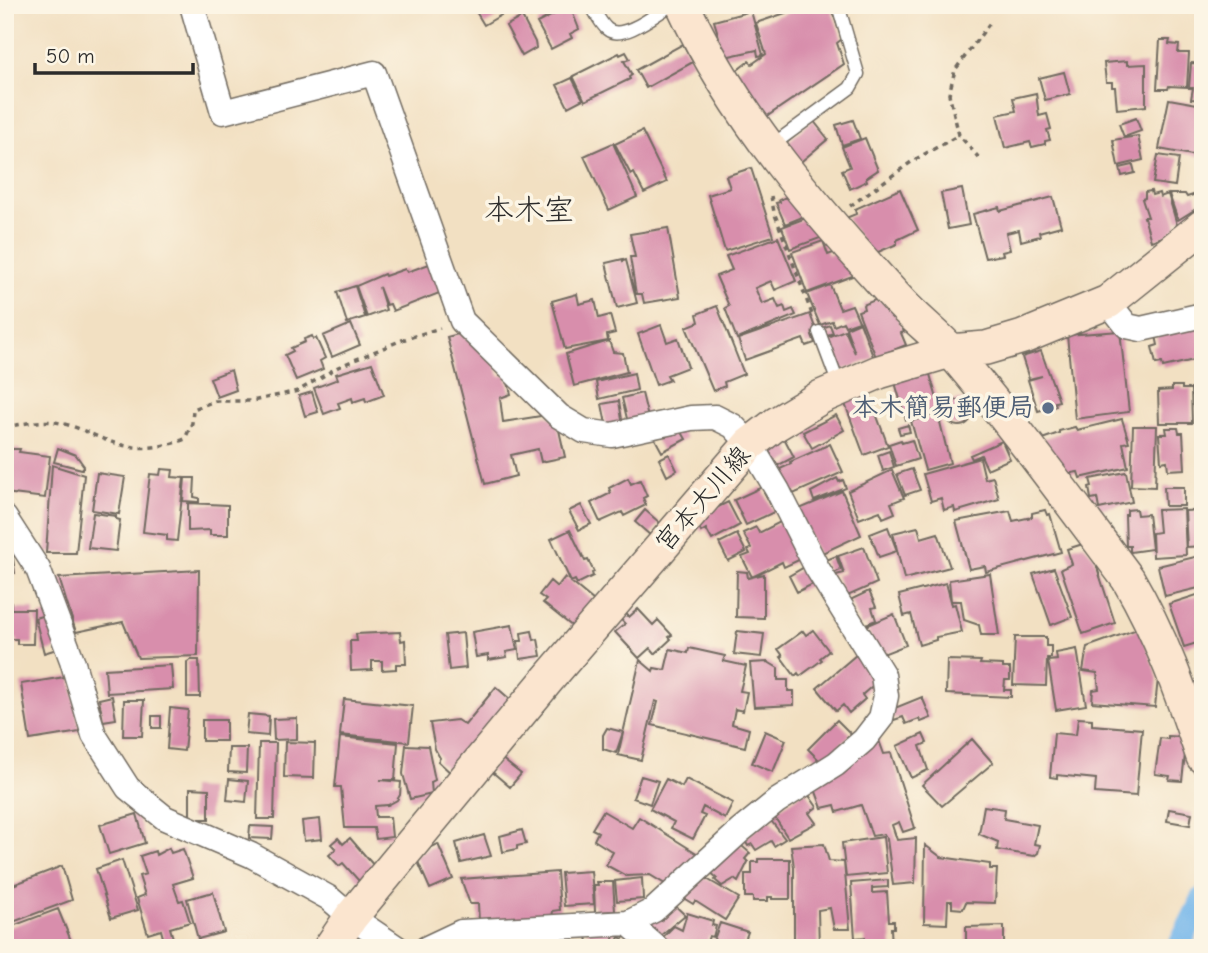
<svg xmlns="http://www.w3.org/2000/svg" width="1208" height="953" font-family="'Comic Neue','Klee One',sans-serif">
<rect width="100%" height="100%" fill="#fcf5e5"/>
<filter id="ink" filterUnits="userSpaceOnUse"><feTurbulence type="fractalNoise" baseFrequency=".0143" numOctaves="2"/><feDisplacementMap in="SourceGraphic" scale="14" xChannelSelector="R" yChannelSelector="G"/><feConvolveMatrix kernelMatrix="1 2 1 2 8 2 1 2 1" color-interpolation-filters="sRGB"/></filter>
<filter id="wash" filterUnits="userSpaceOnUse"><feTurbulence type="fractalNoise" baseFrequency=".00686" numOctaves="4" result="noise"/><feDisplacementMap in="SourceGraphic" scale="28" xChannelSelector="R" yChannelSelector="G"/><feGaussianBlur stdDeviation="1.57" result="paint"/><feColorMatrix in="noise" values="0 0 0 0 0 0 0 0 0 0 0 0 0 0 0 0 0 1.4 0 .05"/><feComposite in="paint" operator="in"/></filter>
<g filter="url(#wash)">
<rect width="100%" height="100%" fill="#f2e0c2"/>
<g fill="none" stroke-linecap="round" stroke-linejoin="round">
<path stroke="#76b7eb" stroke-width="23" d="M 1178,948 L 1203,898"/>
</g>
<g id="blocks">
<path fill="#d88eac" d="M 472,5 L 512,5 L 513,8 L 484,25 Z
M 517,5 L 548,5 L 531,17 L 527,10 L 522,13 Z
M 809,5 L 830,5 L 842,39 L 837,43 L 844,64 L 766,117 L 735,72 L 749,61 L 752,64 L 766,54 L 756,23 Z
M 570,6 L 579,29 L 570,34 L 572,38 L 551,49 L 537,23 Z
M 751,11 L 763,55 L 758,56 L 757,50 L 720,58 L 714,38 L 719,37 L 714,21 Z
M 522,17 L 535,42 L 536,48 L 522,56 L 506,26 Z
M 1160,40 L 1170,40 L 1169,44 L 1179,45 L 1178,53 L 1189,53 L 1187,87 L 1169,86 L 1168,89 L 1157,89 Z
M 683,44 L 693,62 L 646,88 L 636,70 Z
M 626,52 L 630,59 L 624,61 L 632,75 L 629,77 L 630,79 L 585,101 L 573,76 L 619,53 L 620,55 Z
M 1127,61 L 1127,65 L 1146,64 L 1146,106 L 1117,109 L 1115,87 L 1112,87 L 1112,82 L 1106,82 L 1104,63 Z
M 1191,63 L 1203,64 L 1203,100 L 1191,99 L 1193,88 L 1189,88 Z
M 1064,72 L 1070,94 L 1045,100 L 1039,78 Z
M 572,78 L 583,99 L 568,107 L 557,85 Z
M 1036,93 L 1039,116 L 1047,114 L 1051,129 L 1047,130 L 1050,140 L 1045,141 L 1045,144 L 1032,147 L 1030,142 L 1005,148 L 997,115 L 1016,111 L 1013,98 Z
M 1169,99 L 1203,105 L 1203,157 L 1159,149 Z
M 1136,118 L 1141,131 L 1124,137 L 1119,124 Z
M 813,120 L 828,139 L 797,165 L 782,147 Z
M 853,120 L 860,139 L 842,145 L 836,125 Z
M 642,131 L 667,182 L 644,193 L 634,173 L 631,175 L 615,144 Z
M 1138,136 L 1143,160 L 1118,166 L 1113,140 Z
M 865,138 L 878,170 L 866,178 L 867,181 L 850,189 L 842,170 L 850,167 L 842,147 Z
M 613,143 L 637,197 L 609,210 L 584,156 Z
M 1158,155 L 1179,158 L 1175,186 L 1153,183 Z
M 1133,165 L 1135,173 L 1122,176 L 1120,168 Z
M 751,168 L 773,236 L 725,251 L 708,195 L 730,188 L 726,176 Z
M 900,189 L 918,230 L 897,240 L 897,244 L 871,255 L 846,218 L 856,214 L 855,209 Z
M 962,189 L 969,225 L 948,229 L 941,193 Z
M 1151,191 L 1152,195 L 1159,193 L 1160,197 L 1168,194 L 1177,225 L 1166,236 L 1151,241 L 1144,217 L 1148,217 L 1142,199 L 1145,198 L 1145,192 Z
M 796,193 L 805,216 L 785,224 L 776,203 L 780,202 L 779,200 Z
M 1169,194 L 1185,194 L 1187,197 L 1196,194 L 1199,207 L 1178,220 Z
M 1053,197 L 1061,226 L 1039,232 L 1040,236 L 1021,241 L 1019,230 L 1006,233 L 1010,250 L 1002,252 L 1003,255 L 985,258 L 973,214 L 999,207 L 1000,211 Z
M 814,215 L 823,237 L 790,249 L 782,227 Z
M 668,228 L 680,297 L 644,303 L 642,294 L 636,294 L 630,257 L 635,257 L 630,234 Z
M 778,237 L 796,281 L 775,290 L 771,281 L 755,288 L 762,304 L 775,299 L 779,308 L 784,306 L 786,312 L 793,309 L 796,315 L 737,339 L 725,308 L 729,306 L 716,276 L 732,270 L 726,256 Z
M 823,241 L 828,255 L 839,251 L 855,275 L 807,293 L 792,252 Z
M 623,259 L 623,261 L 626,260 L 637,303 L 617,308 L 606,263 Z
M 432,263 L 442,292 L 393,311 L 390,304 L 386,305 L 379,287 L 386,310 L 367,317 L 356,286 L 384,274 L 385,276 L 405,269 L 407,272 Z
M 830,285 L 840,309 L 852,305 L 859,321 L 845,326 L 843,322 L 834,326 L 832,321 L 820,325 L 807,294 Z
M 355,286 L 365,317 L 347,323 L 337,292 Z
M 577,294 L 579,304 L 595,300 L 599,318 L 610,315 L 615,333 L 607,335 L 608,341 L 565,349 L 552,301 Z
M 877,299 L 895,310 L 904,332 L 901,333 L 906,345 L 876,357 L 858,311 L 864,309 L 863,305 Z
M 717,306 L 744,374 L 724,382 L 725,386 L 713,391 L 686,327 L 699,322 L 697,314 Z
M 810,314 L 817,333 L 812,335 L 815,343 L 806,346 L 803,339 L 745,360 L 738,339 Z
M 860,322 L 874,359 L 840,371 L 827,337 L 845,330 L 855,353 L 846,328 Z
M 351,324 L 360,345 L 332,357 L 323,336 Z
M 661,325 L 667,342 L 678,338 L 688,367 L 667,375 L 670,380 L 656,385 L 638,334 Z
M 830,325 L 833,333 L 825,336 L 822,328 Z
M 1198,325 L 1203,358 L 1163,367 L 1162,363 L 1156,364 L 1152,347 L 1158,345 L 1156,336 Z
M 1120,331 L 1129,412 L 1075,419 L 1067,335 Z
M 462,333 L 496,365 L 499,376 L 506,375 L 511,394 L 500,398 L 503,422 L 547,415 L 557,421 L 565,457 L 541,462 L 538,449 L 511,455 L 516,476 L 485,484 L 447,337 Z
M 312,336 L 313,339 L 316,338 L 325,358 L 320,361 L 323,369 L 296,380 L 285,355 L 293,351 L 291,348 L 305,342 L 304,339 Z
M 609,341 L 613,352 L 623,353 L 627,372 L 574,386 L 566,354 Z
M 1041,351 L 1059,401 L 1055,402 L 1056,406 L 1038,411 L 1028,380 L 1042,376 L 1029,379 L 1022,357 Z
M 372,363 L 384,395 L 366,402 L 365,398 L 353,402 L 352,398 L 338,403 L 340,408 L 324,414 L 314,388 L 338,379 L 336,374 Z
M 231,370 L 236,390 L 217,397 L 210,378 Z
M 929,371 L 940,409 L 906,420 L 894,379 Z
M 634,373 L 637,390 L 599,399 L 596,382 Z
M 1172,386 L 1182,386 L 1182,389 L 1191,389 L 1192,423 L 1159,423 L 1158,391 L 1172,390 Z
M 312,392 L 318,412 L 305,416 L 299,396 Z
M 868,392 L 888,446 L 864,455 L 844,401 Z
M 642,393 L 649,422 L 629,427 L 622,398 Z
M946 413a13 13 0 1 1 26 0a13 13 0 1 1-26 0Z
M 619,401 L 623,426 L 607,429 L 602,404 Z
M 938,414 L 950,463 L 925,470 L 911,421 Z
M 836,415 L 844,430 L 812,448 L 803,432 Z
M 1122,419 L 1129,442 L 1123,443 L 1128,467 L 1080,478 L 1078,472 L 1066,474 L 1042,439 L 1059,433 L 1059,431 L 1075,427 L 1077,430 Z
M 908,425 L 910,432 L 900,434 L 898,428 Z
M 1133,426 L 1157,426 L 1155,487 L 1131,486 Z
M 679,427 L 686,439 L 662,452 L 655,439 Z
M 1166,428 L 1178,428 L 1179,433 L 1183,433 L 1185,469 L 1168,470 L 1167,461 L 1161,462 L 1159,434 L 1167,434 Z
M 782,434 L 794,457 L 777,466 L 765,443 Z
M 901,440 L 902,443 L 912,440 L 918,459 L 896,466 L 889,444 Z
M 1002,441 L 1010,459 L 987,469 L 981,455 L 972,459 L 970,455 Z
M 830,444 L 843,472 L 791,495 L 780,469 L 791,464 L 790,462 Z
M 58,448 L 76,455 L 84,466 L 82,469 L 54,462 Z
M 5,449 L 20,449 L 19,452 L 50,456 L 45,498 L 5,493 Z
M 889,451 L 894,467 L 883,471 L 878,455 Z
M 669,454 L 677,470 L 667,476 L 659,459 Z
M 980,458 L 985,479 L 993,477 L 999,499 L 955,512 L 954,507 L 944,510 L 941,498 L 931,501 L 923,474 Z
M 52,465 L 84,475 L 76,553 L 46,553 Z
M 161,469 L 173,470 L 172,477 L 184,478 L 177,541 L 167,540 L 167,535 L 143,532 L 150,474 L 160,475 Z
M 912,469 L 920,490 L 905,495 L 897,474 Z
M 892,470 L 904,498 L 891,503 L 895,513 L 883,518 L 880,511 L 859,519 L 848,491 Z
M 1126,472 L 1132,502 L 1099,509 L 1097,498 L 1091,499 L 1089,487 L 1092,486 L 1090,479 Z
M 97,473 L 125,477 L 119,514 L 92,510 Z
M 185,478 L 195,478 L 194,497 L 199,498 L 199,502 L 183,501 Z
M 628,478 L 631,484 L 640,480 L 647,496 L 643,498 L 646,505 L 624,516 L 622,512 L 600,522 L 591,503 L 611,493 L 609,488 Z
M 837,478 L 839,482 L 843,480 L 846,488 L 814,501 L 811,492 Z
M 762,487 L 774,512 L 746,525 L 734,500 Z
M 1164,487 L 1184,487 L 1184,506 L 1165,506 Z
M 842,491 L 861,535 L 818,555 L 797,510 Z
M 728,502 L 740,525 L 712,540 L 706,529 L 701,532 L 695,519 Z
M 188,503 L 228,505 L 228,535 L 210,535 L 210,530 L 188,531 Z
M 581,505 L 591,524 L 579,530 L 569,511 Z
M 1136,509 L 1137,515 L 1148,514 L 1152,549 L 1130,552 L 1130,546 L 1126,546 L 1125,515 L 1127,515 L 1127,510 Z
M 1184,509 L 1186,555 L 1153,557 L 1152,533 L 1159,532 L 1157,510 Z
M 645,510 L 660,523 L 650,535 L 635,522 Z
M 1045,510 L 1047,515 L 1050,514 L 1061,552 L 986,572 L 985,566 L 969,569 L 956,521 L 1010,511 L 1013,521 L 1032,517 L 1032,513 Z
M 1203,510 L 1203,546 L 1187,547 L 1185,511 Z
M 93,513 L 116,516 L 116,519 L 120,520 L 116,551 L 88,548 Z
M 784,520 L 803,558 L 784,567 L 782,562 L 752,577 L 742,557 L 750,554 L 748,550 L 751,548 L 743,533 L 756,527 L 759,533 Z
M 888,527 L 897,551 L 879,557 L 870,534 Z
M 918,527 L 921,538 L 938,533 L 950,567 L 904,579 L 893,533 Z
M 570,530 L 585,561 L 588,560 L 594,572 L 592,573 L 593,576 L 577,584 L 575,580 L 571,582 L 551,539 Z
M 737,534 L 746,552 L 728,561 L 719,543 Z
M 1083,544 L 1093,555 L 1115,623 L 1083,634 L 1061,569 L 1072,564 L 1067,549 Z
M 864,547 L 877,583 L 843,598 L 836,575 L 844,573 L 838,556 Z
M 12,551 L 15,573 L 5,574 L 5,552 Z
M 1203,555 L 1203,587 L 1165,596 L 1158,566 Z
M 836,556 L 841,570 L 829,575 L 824,561 Z
M 808,565 L 817,582 L 797,592 L 789,576 Z
M 1054,568 L 1072,617 L 1051,625 L 1033,574 Z
M 199,570 L 198,656 L 138,658 L 123,622 L 76,632 L 59,578 Z
M 737,571 L 747,572 L 748,578 L 764,574 L 764,618 L 736,617 Z
M 990,574 L 999,635 L 981,635 L 979,625 L 964,620 L 961,601 L 951,601 L 949,580 Z
M 565,577 L 594,601 L 573,627 L 543,603 L 546,600 L 539,595 L 550,581 L 557,587 Z
M 946,583 L 952,605 L 955,604 L 962,632 L 936,637 L 936,640 L 919,645 L 911,614 L 904,616 L 899,595 Z
M 869,591 L 876,607 L 872,608 L 876,620 L 861,626 L 850,600 Z
M 1203,593 L 1203,603 L 1199,612 L 1197,643 L 1184,647 L 1169,604 Z
M 5,596 L 11,596 L 11,609 L 34,609 L 33,644 L 17,644 L 17,639 L 5,639 Z
M 621,608 L 629,617 L 638,609 L 653,625 L 658,620 L 672,635 L 669,637 L 671,639 L 655,654 L 650,648 L 639,658 L 615,632 L 625,624 L 616,614 Z
M 48,614 L 60,648 L 44,653 L 35,618 Z
M 894,614 L 906,645 L 878,656 L 866,626 Z
M 512,625 L 517,650 L 506,652 L 507,657 L 488,660 L 488,655 L 476,657 L 472,632 Z
M 1140,628 L 1158,678 L 1155,707 L 1092,702 L 1093,690 L 1099,689 L 1097,673 L 1083,671 L 1087,647 Z
M 813,630 L 829,651 L 820,658 L 822,660 L 800,676 L 798,673 L 795,676 L 781,657 L 783,656 L 778,649 L 803,631 L 806,635 Z
M 532,631 L 534,640 L 538,639 L 541,656 L 520,659 L 518,641 L 522,641 L 521,633 Z
M 737,631 L 764,634 L 761,657 L 734,654 Z
M 400,632 L 401,641 L 405,640 L 406,664 L 396,664 L 396,669 L 382,670 L 382,661 L 372,661 L 372,670 L 351,671 L 350,641 L 357,641 L 356,634 Z
M 463,633 L 466,668 L 449,670 L 445,635 Z
M 1015,637 L 1046,637 L 1046,646 L 1051,646 L 1051,658 L 1047,658 L 1046,686 L 1013,685 Z
M 689,648 L 725,656 L 723,661 L 746,666 L 740,691 L 747,692 L 743,711 L 735,709 L 732,724 L 749,729 L 745,747 L 652,725 L 658,702 L 655,701 L 641,760 L 618,755 L 640,660 L 653,671 L 654,668 L 665,670 L 670,649 L 688,653 Z
M 1077,649 L 1086,705 L 1056,710 L 1048,661 L 1057,660 L 1056,653 Z
M 856,655 L 878,681 L 862,695 L 865,699 L 849,713 L 843,705 L 836,711 L 817,688 Z
M 191,660 L 199,660 L 200,697 L 187,697 L 187,662 Z
M 947,660 L 981,661 L 980,664 L 1003,665 L 1003,668 L 1010,668 L 1010,680 L 1005,680 L 1004,690 L 1011,690 L 1011,697 L 946,694 Z
M 768,662 L 778,668 L 778,680 L 788,680 L 788,691 L 794,691 L 794,705 L 754,707 L 750,663 Z
M 171,665 L 173,689 L 107,693 L 105,669 Z
M 71,676 L 80,732 L 30,740 L 21,684 Z
M 496,687 L 512,701 L 454,776 L 438,761 L 440,758 L 435,749 L 430,723 L 457,720 L 465,725 Z
M 112,696 L 116,719 L 103,721 L 99,699 Z
M 922,697 L 931,718 L 921,722 L 919,719 L 906,724 L 903,717 L 894,720 L 890,710 Z
M 344,699 L 413,706 L 409,742 L 340,735 Z
M 124,700 L 144,700 L 142,736 L 123,736 Z
M 170,708 L 188,710 L 184,751 L 167,749 Z
M 248,714 L 269,716 L 268,736 L 246,734 Z
M 152,716 L 161,716 L 161,728 L 152,728 Z
M 297,718 L 297,739 L 274,740 L 273,719 Z
M 1078,718 L 1092,719 L 1092,725 L 1142,729 L 1136,796 L 1095,793 L 1096,779 L 1057,775 L 1057,778 L 1050,777 L 1054,733 L 1076,735 Z
M 202,720 L 226,720 L 226,741 L 202,741 Z
M 837,720 L 851,734 L 822,763 L 808,749 Z
M 607,728 L 623,732 L 616,753 L 603,749 L 603,735 Z
M 765,731 L 786,740 L 773,772 L 752,763 Z
M 923,734 L 927,743 L 920,746 L 928,770 L 911,778 L 897,746 Z
M 877,735 L 884,754 L 891,753 L 915,828 L 903,832 L 899,822 L 892,825 L 897,840 L 916,838 L 915,883 L 893,885 L 887,839 L 884,834 L 872,836 L 861,805 L 837,812 L 835,805 L 822,808 L 814,786 Z
M 1168,736 L 1182,737 L 1186,745 L 1182,781 L 1169,780 L 1170,776 L 1155,774 L 1160,738 L 1168,739 Z
M 340,737 L 398,743 L 395,780 L 380,780 L 401,782 L 400,795 L 397,800 L 388,805 L 375,806 L 376,817 L 390,817 L 392,837 L 376,839 L 374,828 L 345,828 L 341,787 L 335,787 Z
M 972,739 L 993,763 L 942,806 L 922,785 Z
M 285,742 L 315,743 L 314,778 L 284,777 Z
M 259,743 L 276,743 L 274,819 L 257,819 Z
M 406,745 L 428,746 L 435,780 L 431,782 L 432,794 L 410,799 L 403,774 Z
M 229,748 L 247,748 L 246,773 L 228,772 Z
M 501,758 L 521,774 L 510,787 L 490,770 Z
M 641,776 L 658,781 L 650,804 L 633,798 Z
M 229,779 L 248,781 L 246,802 L 227,800 Z
M 666,779 L 682,787 L 686,779 L 733,803 L 725,819 L 703,807 L 700,814 L 705,816 L 693,839 L 671,828 L 674,822 L 650,809 Z
M 190,788 L 209,789 L 209,819 L 190,819 Z
M 806,791 L 817,807 L 809,813 L 816,823 L 788,838 L 772,813 Z
M 984,806 L 1005,809 L 1004,819 L 1038,825 L 1034,844 L 1040,845 L 1038,853 L 1034,856 L 997,850 L 998,842 L 979,834 Z
M 1169,809 L 1192,813 L 1190,825 L 1167,821 Z
M 603,811 L 632,828 L 639,817 L 698,854 L 670,887 L 650,875 L 626,876 L 606,865 L 613,852 L 594,840 L 598,832 L 592,829 Z
M 137,814 L 145,843 L 109,854 L 100,825 Z
M 769,818 L 785,839 L 774,846 L 771,841 L 756,850 L 752,844 L 748,846 L 744,839 Z
M 320,819 L 322,839 L 304,841 L 302,821 Z
M 250,826 L 273,827 L 272,839 L 249,838 Z
M 522,830 L 526,844 L 517,846 L 517,849 L 503,852 L 500,836 Z
M 484,835 L 491,856 L 461,863 L 456,843 Z
M 883,837 L 887,873 L 846,877 L 842,843 Z
M 338,838 L 343,844 L 350,838 L 375,867 L 359,881 L 343,863 L 339,866 L 329,855 L 336,849 L 331,844 Z
M 735,840 L 750,853 L 745,859 L 748,862 L 738,882 L 734,879 L 722,886 L 715,880 L 717,878 L 708,870 Z
M 438,844 L 453,879 L 430,889 L 415,855 Z
M 824,844 L 829,861 L 844,862 L 850,929 L 834,929 L 830,908 L 818,910 L 819,948 L 794,948 L 794,867 L 791,846 Z
M 925,845 L 941,857 L 990,864 L 990,869 L 997,869 L 995,903 L 966,902 L 963,909 L 952,908 L 952,901 L 948,901 L 947,924 L 924,923 Z
M 169,848 L 171,853 L 183,849 L 193,878 L 173,884 L 179,901 L 183,900 L 190,922 L 170,928 L 173,938 L 164,941 L 161,930 L 148,934 L 137,898 L 145,895 L 139,876 L 146,874 L 140,856 L 155,851 L 156,855 Z
M 758,859 L 790,859 L 790,899 L 772,899 L 772,897 L 768,897 L 768,901 L 753,901 L 753,897 L 745,897 L 745,874 L 752,874 L 752,862 L 758,862 Z
M 122,860 L 138,910 L 111,918 L 96,869 Z
M 62,866 L 72,900 L 13,922 L 5,900 L 5,888 Z
M 591,871 L 594,904 L 564,906 L 561,873 Z
M 557,872 L 560,910 L 553,911 L 552,917 L 479,922 L 478,904 L 470,904 L 461,879 Z
M 700,875 L 739,898 L 725,920 L 695,901 L 693,904 L 685,899 Z
M 642,878 L 643,899 L 617,901 L 615,881 Z
M 888,880 L 888,887 L 872,888 L 872,893 L 887,892 L 889,921 L 894,921 L 894,928 L 891,928 L 892,948 L 865,948 L 865,937 L 855,938 L 851,883 Z
M 597,882 L 613,882 L 615,911 L 595,912 L 594,885 L 598,885 Z
M 213,892 L 224,932 L 198,939 L 187,899 Z
M 670,901 L 685,915 L 660,936 L 647,924 Z
M 58,909 L 74,948 L 13,948 L 7,928 Z
M 687,913 L 713,921 L 712,925 L 716,926 L 713,937 L 709,936 L 705,948 L 669,948 L 661,939 L 674,926 L 682,930 Z
M 720,923 L 748,932 L 742,948 L 711,948 Z
M 1004,926 L 1004,945 L 966,946 L 966,927 Z
M 617,927 L 610,948 L 588,948 L 587,930 Z
M 628,932 L 641,941 L 638,948 L 614,948 L 619,937 L 623,939 Z
M 513,936 L 534,938 L 535,948 L 506,948 Z
M 471,938 L 484,945 L 483,948 L 450,948 Z"/>
</g>
</g>
<g filter="url(#ink)">
<use href="#blocks" fill-opacity="0" stroke="#716a60" stroke-width="2"/>
<g fill="none" stroke-linecap="round" stroke-linejoin="round">
<defs>
<path id="lane" d="M 591,5 C 596,13 600,23 607,29 C 622,42 656,14 671,5
M 771,146 L 850,88 L 858,74 L 838,5
M 819,332 L 840,388"/>
<path id="street" d="M 192,5 L 223,112 L 374,73 L 462,321 L 559,416 L 584,431 L 612,435 L 691,418 L 715,417 L 733,426 L 750,444 L 778,491 L 817,568 L 883,675 L 886,696 L 881,718 L 864,740 L 836,764 L 777,801 L 740,831 L 654,910 L 628,923 L 461,932 L 427,948
M 1108,302 L 1127,326 L 1141,329 L 1203,315
M 5,518 L 38,569 L 72,660 L 94,735 L 128,788 L 165,818 L 251,855 L 329,898 L 351,917 L 397,948
M 628,923 L 657,948"/>
<path id="secondary" d="M 683,5 C 734,117 820,215 902,304 C 918,321 937,335 952,352 C 1014,425 1071,503 1128,579 C 1161,635 1182,695 1203,757
M 330,948 L 351,917 L 548,679 L 750,444 L 776,424 L 821,397 L 879,372 L 950,351 L 986,348 L 1023,337 L 1108,302 L 1203,226"/>
</defs>
<use href="#lane" stroke="#716a60" stroke-width="15"/>
<use href="#street" stroke="#716a60" stroke-width="27"/>
<use href="#secondary" stroke="#716a60" stroke-width="36"/>
<path stroke="#716a60" stroke-width="3.5" stroke-dasharray="5 5" stroke-linecap="butt" d="M 979,158 L 959,135 L 949,94 L 955,70 L 992,20
M 771,196 L 774,212 L 813,317
M 850,206 L 914,160 L 959,135
M 5,427 C 23,424 42,419 60,423 C 76,426 90,434 106,440 C 132,451 160,449 185,439 L 192,423 L 193,409 L 215,401 L 252,401 L 298,391 L 338,367 L 402,340 L 440,328"/>
<use href="#lane" stroke="#fff" stroke-width="12"/>
<use href="#street" stroke="#fff" stroke-width="24"/>
<use href="#secondary" stroke="#fbe5cf" stroke-width="33"/>
</g>
</g>
<circle fill="#5c6f8a" stroke="#fcf5e5" stroke-width="2.5" cx="1048" cy="408" r="7"/>
<g text-anchor="middle" dominant-baseline="central" stroke-width="7" stroke-linejoin="round" paint-order="stroke">
<g font-size="26" font-weight="bold" fill="#4e5e75" stroke="#fcf5e5" text-anchor="end">
<text x="1034" y="408">本木簡易郵便局</text>
</g>
<g font-size="26" fill="#2b2b2b" stroke="#fcf5e5">
<text transform="translate(703 499) rotate(-49)">宮本大川線</text>
</g>
<g font-size="30" fill="#2b2b2b" stroke="#fcf5e5">
<text x="529" y="210">本木室</text>
</g>
</g>
<rect width="1208" height="953" fill="none" stroke="#fcf5e5" stroke-width="28"/>
<path d="M35 63v10h158v-10" fill="none" stroke="#2b2b2b" stroke-width="3.5"/>
<text x="46" y="63" font-size="21" fill="#2b2b2b" stroke="#fcf5e5" stroke-width="5" paint-order="stroke">50 m</text>
</svg>
